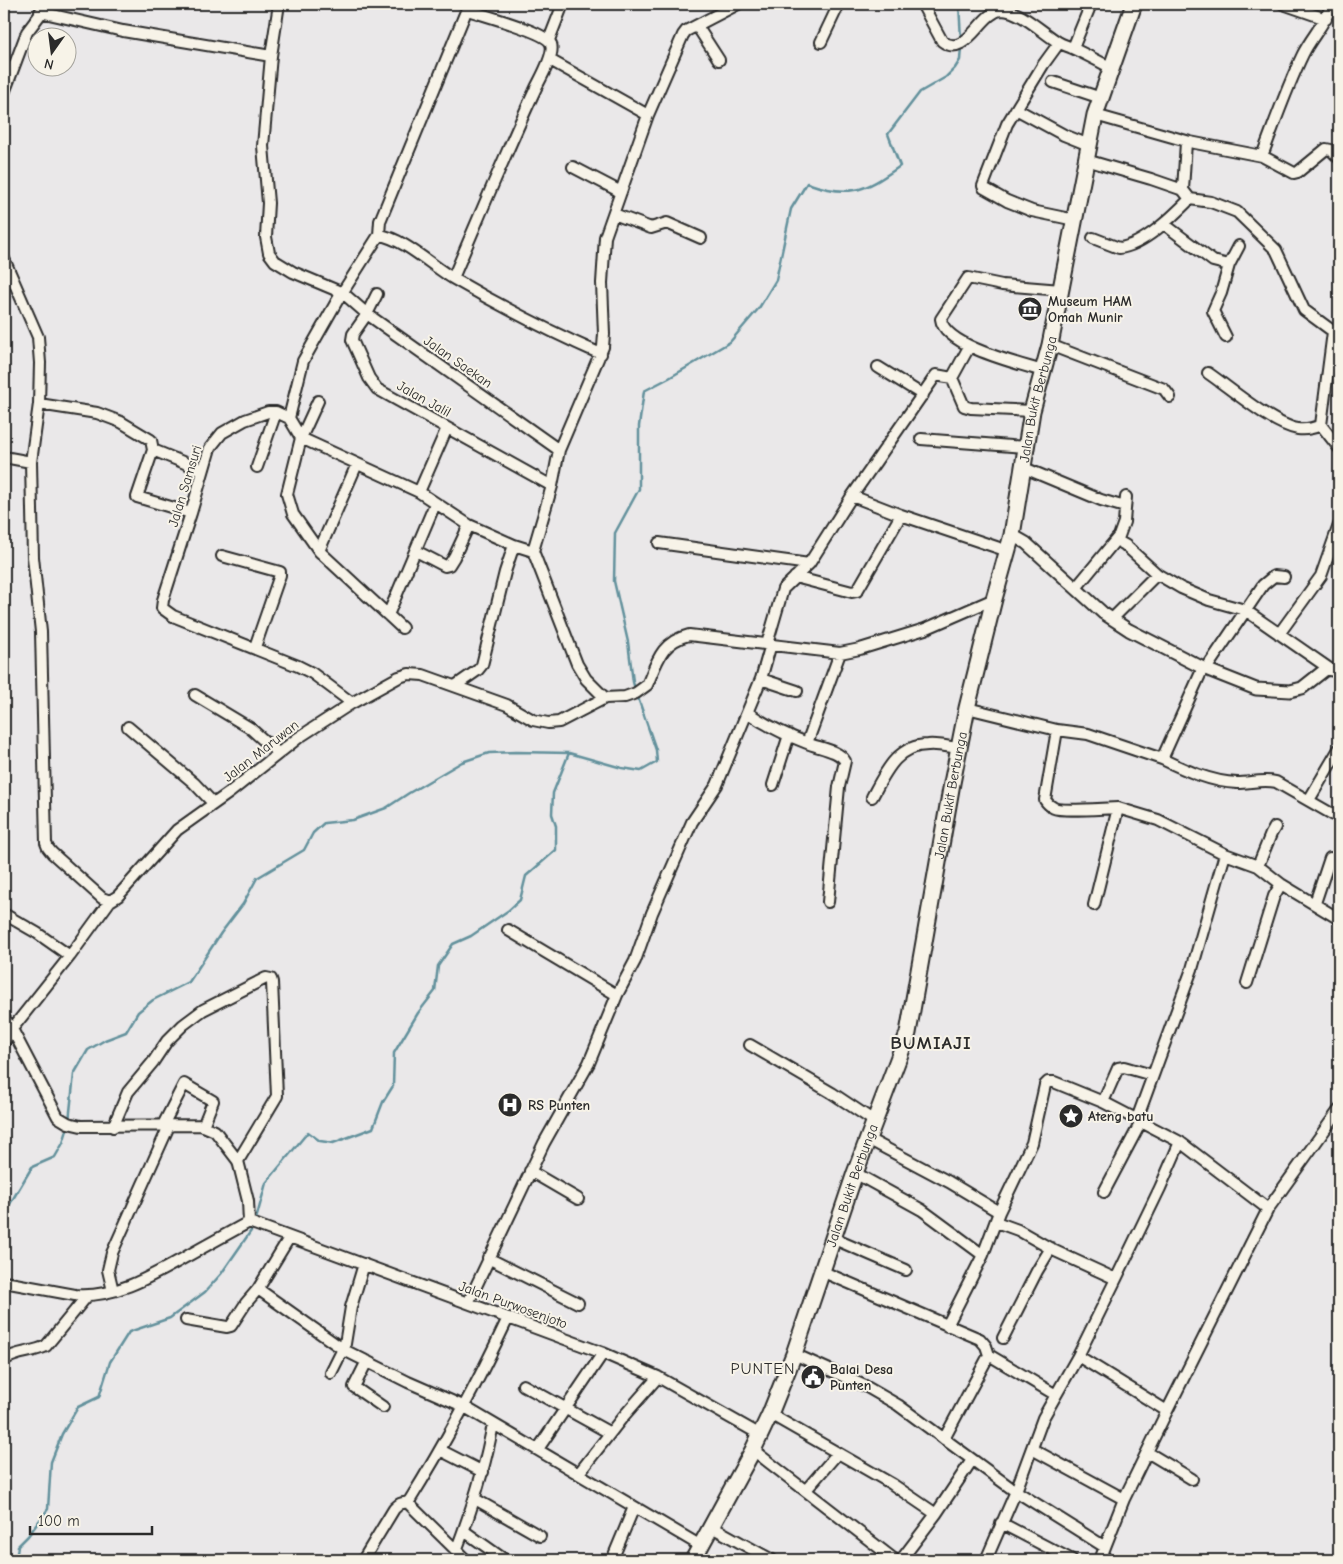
<svg xmlns="http://www.w3.org/2000/svg" width="1343" height="1564" font-family="'Comic Neue',sans-serif">
<rect width="100%" height="100%" fill="#eae8e9"/>
<filter id="ink" filterUnits="userSpaceOnUse"><feTurbulence type="fractalNoise" baseFrequency=".02" numOctaves="2"/><feDisplacementMap in="SourceGraphic" scale="10" xChannelSelector="R" yChannelSelector="G"/><feConvolveMatrix kernelMatrix="1 2 1 2 8 2 1 2 1" color-interpolation-filters="sRGB"/></filter>
<g filter="url(#ink)">
<g fill="none" stroke-linecap="round" stroke-linejoin="round">
<path stroke="#63919c" stroke-width="2.5" d="M 959,4 L 961,39
M 635,689 L 633,682 L 628,642 L 614,581 L 615,533 L 639,489 L 639,426 L 644,391 L 669,378 L 730,342 L 759,308 L 776,280 L 791,209 L 807,183 C 821,188 838,193 854,190 C 870,188 887,175 900,166 L 888,134 L 920,92 L 946,77 L 955,68 L 960,60 L 961,47
M 69,1121 L 74,1074 L 88,1050 L 105,1040 L 126,1032 L 138,1012 L 153,1000 L 189,982 L 221,933 L 243,904 L 257,878 L 304,850 L 313,833 L 324,823 L 353,820 L 386,808 L 409,793 L 462,762 L 489,753 L 516,752 L 569,753 L 622,768 L 641,771 L 657,762 L 656,750 L 637,695
M 4,1214 L 32,1167 L 55,1157 L 63,1143 L 68,1127
M 255,1223 L 266,1183 L 308,1132 L 320,1141 L 333,1143 L 373,1128 L 383,1102 L 393,1086 L 394,1053 L 418,1013 L 435,991 L 438,966 L 453,944 L 471,936 L 509,910 L 520,900 L 526,876 L 556,850 L 556,826 L 552,814 L 553,793 L 569,753
M 16,1560 L 18,1546 L 28,1536 L 48,1509 L 51,1462 L 62,1434 L 78,1407 L 99,1397 L 110,1362 L 129,1332 L 170,1318 L 205,1292 L 221,1274 L 253,1228"/>
<defs>
<path id="minor" d="M 922,4 L 942,41 C 966,60 981,11 1002,10 C 1020,10 1043,33 1058,42 C 1063,45 1068,46 1072,48 C 1085,54 1098,61 1110,67
M 1283,4 L 1326,19
M 40,12 L 123,31 L 271,56 L 263,146 L 268,203 L 266,237 L 269,253 L 275,261 L 293,272 L 343,293 L 367,314 L 559,450
M 697,26 L 719,60
M 549,40 L 563,4
M 821,42 L 839,4
M 1059,43 L 1043,65 L 1007,124 L 983,186 L 984,188 L 1007,201 L 1032,211 L 1075,220
M 1073,48 L 1091,4
M 271,56 L 279,4
M 550,60 L 648,115
M 1053,82 L 1101,98
M 4,93 L 27,32 L 48,4
M 1016,109 L 1064,135 L 1089,145
M 1095,115 L 1190,142 L 1262,156 L 1294,173 L 1298,172 L 1326,149 L 1331,150 L 1339,158
M 1262,156 C 1275,122 1287,87 1303,54 C 1312,36 1325,24 1332,4
M 1086,160 L 1151,179 L 1183,190 L 1190,199 C 1174,215 1143,246 1119,248 L 1093,238
M 573,167 L 621,192
M 1183,190 L 1186,142
M 1190,199 L 1211,202 L 1237,212 L 1276,250 L 1304,310 L 1338,335
M 614,214 L 651,228 L 667,223 L 701,238
M 1164,224 L 1213,261 L 1229,265 L 1221,293 L 1213,311 L 1226,337
M 379,235 C 403,238 432,266 454,279 C 502,307 551,332 601,354
M 4,259 L 38,337 L 40,363 L 39,404 L 31,462 L 33,557 L 41,632 L 46,843 L 48,848 L 52,853 L 102,898 L 110,901
M 1229,265 L 1239,246
M 453,278 C 480,215 506,152 535,90 C 540,79 555,55 551,44 C 547,32 482,15 468,10
M 377,294 L 367,314 L 353,334 L 352,340 L 369,378 L 377,389 L 552,486
M 1050,345 L 1164,389 L 1170,397
M 878,367 L 923,395
M 1043,371 C 1020,364 944,346 941,319 L 968,278 L 1002,285 L 1061,290
M 1208,373 C 1230,388 1273,425 1298,429 C 1306,430 1314,428 1321,425 L 1333,332
M 952,378 L 964,406 L 971,408 L 1032,411
M 318,401 L 301,438 L 287,494 L 293,514 L 319,551 L 402,628
M 39,404 L 97,413 L 121,422 L 151,440 L 153,450 L 137,497 L 191,513
M 289,418 L 303,361 L 337,301 L 379,235 L 380,221 L 469,4
M 1321,425 L 1339,448
M 921,439 L 1025,447
M 153,450 L 202,470
M 4,457 L 31,462
M 257,467 L 276,412
M 1022,467 L 1101,500 L 1125,507
M 419,492 L 447,428
M 852,496 L 901,515 L 1008,551
M 1116,540 L 1125,545 L 1157,574 L 1181,588 L 1209,600 L 1245,610 L 1330,669
M 659,543 L 809,564
M 319,551 L 357,464
M 416,551 L 445,566 L 449,565 L 454,557 L 469,525
M 533,551 L 577,664 L 586,679 L 605,698
M 222,556 L 280,572 L 280,575 L 255,647
M 795,577 L 852,592 L 857,591 L 901,515
M 1076,588 L 1119,536 L 1124,522 L 1126,497
M 388,615 L 435,504
M 1112,619 L 1157,574
M 1279,634 L 1321,576 L 1339,525
M 767,644 L 783,589 L 809,564 L 852,496 L 936,375 L 952,378 L 969,347
M 1206,669 L 1263,585 L 1274,576 L 1284,577
M 761,679 L 797,691
M 455,686 L 478,670 L 482,665 L 505,572 L 514,545
M 195,695 L 250,728 L 278,753
M 352,703 L 312,673 L 298,666 L 173,616 L 162,608 L 163,600 L 191,513 L 210,448 L 222,433 L 245,420 L 268,412 L 276,412 L 289,418 L 301,438 L 419,492 L 469,525 L 514,545 L 533,551 L 552,486 L 559,450 L 603,347 L 604,334 L 602,283 L 605,237 L 648,115 L 683,35 L 686,31 L 738,4
M 967,708 L 1057,730 L 1088,734 L 1162,759 L 1203,668
M 748,713 C 766,725 786,735 807,743 C 818,748 839,750 845,761 L 839,787 L 828,902
M 128,727 L 194,783 L 213,803
M 1057,730 L 1045,800 C 1047,803 1050,806 1054,808 C 1062,812 1106,808 1118,808
M 807,743 L 840,653
M 1162,759 C 1185,770 1211,782 1237,783 C 1250,783 1263,779 1276,782 L 1339,818
M 773,785 L 789,735
M 872,797 C 885,773 897,745 928,745 C 938,744 949,747 959,748
M 1309,800 L 1339,749
M 1258,866 L 1271,834 L 1275,827
M 1315,903 L 1330,858
M 1094,905 L 1118,808 L 1158,820 L 1225,854 L 1258,866 L 1281,884 L 1339,919
M 4,914 L 37,933 L 70,956
M 508,930 L 617,995
M 1247,983 L 1274,896 L 1281,884
M 4,1018 L 12,1029 L 70,956 L 110,901 L 118,896 L 177,830 L 229,793 L 298,738 L 352,703 L 399,677 L 409,674 L 423,675 L 507,705 L 533,720 L 548,723 L 559,722 L 605,698 L 625,697 L 636,693 L 647,685 C 657,662 661,642 689,635 L 840,653 L 860,649 L 925,629 L 994,599
M 4,1042 L 12,1029 L 58,1117 L 68,1123 L 81,1126 L 201,1125 L 215,1131 L 238,1161 L 248,1201 L 249,1222
M 750,1045 L 832,1093 L 874,1121
M 1103,1102 L 1118,1068 L 1124,1067 L 1152,1075
M 1137,1119 L 1192,969 L 1225,854
M 163,1125 L 184,1084 L 213,1101 L 203,1126
M 113,1127 L 128,1092 L 153,1062 L 167,1041 L 183,1025 L 203,1010 L 266,978 L 271,979 L 272,982 L 277,1096 L 238,1161
M 868,1139 L 949,1182 L 999,1212
M 530,1171 L 578,1199
M 855,1173 L 922,1210 L 983,1255
M 1104,1192 L 1141,1122
M 249,1222 L 603,1353 L 658,1377 L 759,1434
M 832,1238 L 906,1270
M 488,1258 L 578,1303
M 821,1271 L 980,1339 L 986,1346 L 989,1355 L 944,1439
M 1116,1279 L 1160,1188 L 1180,1142
M 4,1282 L 75,1295 C 115,1298 150,1277 184,1258 C 205,1246 227,1234 249,1222
M 258,1289 L 344,1350 L 408,1382 L 463,1406 L 701,1546
M 113,1291 L 108,1270 L 112,1253 L 169,1126
M 468,1303 L 544,1143 L 589,1063 L 617,995 L 635,961 L 652,913 L 692,822 L 717,785 L 761,679 L 771,644
M 186,1320 L 227,1327 L 231,1326 L 246,1303 L 258,1289 L 289,1238
M 947,1326 L 983,1255 L 999,1212 L 1032,1143 L 1045,1085 L 1048,1082 L 1054,1082 L 1103,1102 L 1180,1142 L 1268,1209
M 1003,1338 L 1037,1271 L 1051,1248
M 344,1350 L 351,1307 L 364,1264
M 794,1354 L 865,1386 L 898,1405 L 1011,1488 L 1105,1547 L 1100,1560
M 989,1355 L 1056,1395
M 1078,1356 L 1167,1411 L 1268,1209 L 1339,1110
M 4,1360 C 17,1351 32,1353 46,1346 L 87,1296
M 367,1361 L 354,1387 L 383,1407
M 331,1373 L 343,1349
M 523,1385 L 610,1433
M 770,1414 L 892,1484 L 936,1514
M 538,1449 L 603,1353
M 1032,1449 L 1124,1499
M 440,1450 L 483,1472
M 753,1450 L 895,1560
M 1147,1452 L 1192,1479
M 579,1473 L 622,1418 L 658,1377
M 806,1490 L 837,1454
M 475,1499 L 540,1536
M 408,1503 C 445,1444 478,1382 508,1318
M 1001,1523 L 1072,1560
M 712,1527 L 772,1560
M 464,1531 L 505,1560
M 1105,1547 L 1124,1499 L 1167,1411
M 456,1551 C 472,1509 485,1468 493,1424
M 363,1560 L 394,1509 C 399,1504 401,1502 408,1503 L 466,1560
M 612,1560 L 634,1507
M 901,1560 L 936,1514 L 972,1460
M 986,1560 L 1016,1491 L 1043,1418 L 1078,1356 L 1116,1279 L 1055,1251 L 1018,1230 L 996,1222"/>
<path id="tertiary" d="M 1012,535 L 1026,543 L 1103,613 L 1129,630 L 1203,668 L 1256,689 L 1290,691 L 1302,688 L 1326,669 L 1339,671"/>
<g id="primary">
<path id="s1" d="M 693,1560 L 753,1450 L 770,1414 L 794,1354 L 855,1173 L 908,1033 L 952,783 L 967,708 L 994,599 L 1012,535 L 1032,411 L 1050,345 L 1095,115 L 1134,4"/>
</g>
</defs>
<use href="#minor" stroke="#2b2b2b" stroke-width="14"/>
<use href="#tertiary" stroke="#2b2b2b" stroke-width="15"/>
<use href="#primary" stroke="#2b2b2b" stroke-width="19"/>
<use href="#minor" stroke="#f7f3e8" stroke-width="10"/>
<use href="#tertiary" stroke="#f7f3e8" stroke-width="11"/>
<use href="#primary" stroke="#f7f3e8" stroke-width="15"/>
</g>
</g>
<defs>
<symbol id="museum-disc" viewBox="-11 -11 22 22"><circle r="9.5" fill="#2b2b2b" stroke="#f7f3e8"/><path d="M0-6L6-3V-2H-6V-3ZM-5-1h2V3h-2ZM-1-1h2V3h-2ZM3-1h2V3H3ZM-6 4H6V6H-6Z" fill="#fff"/></symbol>
<symbol id="hospital-disc" viewBox="-11 -11 22 22"><circle r="9.5" fill="#2b2b2b" stroke="#f7f3e8"/><path d="M-5-5h3v3.5h4V-5h3V5h-3V1.5h-4V5h-3Z" fill="#fff"/></symbol>
<symbol id="sight-disc" viewBox="-11 -11 22 22"><circle r="9.5" fill="#2b2b2b" stroke="#f7f3e8"/><path d="M0-6L1.8-2.2L6-1.7L2.9 1.2L3.7 5.4L0 3.3L-3.7 5.4L-2.9 1.2L-6-1.7L-1.8-2.2Z" fill="#fff"/></symbol>
<symbol id="civic-disc" viewBox="-11 -11 22 22"><circle r="9.5" fill="#2b2b2b" stroke="#f7f3e8"/><path d="M-.6-6.5H3V-4.5H.6V-3L4-1V1h2V6H-6V1h2V-1L-.6-3ZM-1.2 2.5V6h2.4V2.5Z" fill="#fff"/></symbol>
</defs>
<g fill-rule="evenodd">
<use href="#museum-disc" x="1016" y="295" width="28" height="28"/>
<use href="#hospital-disc" x="496" y="1091" width="28" height="28"/>
<use href="#sight-disc" x="1057" y="1102" width="28" height="28"/>
<use href="#civic-disc" x="799" y="1363" width="28" height="28"/>
</g>
<g text-anchor="middle" dominant-baseline="central" stroke-width="4" stroke-linejoin="round" paint-order="stroke">
<g font-size="14" font-weight="bold" fill="#2b2b2b" stroke="#f7f3e8" text-anchor="start">
<text x="1048" y="301">Museum HAM<tspan x="1048" dy="16">Omah Munir</tspan></text>
<text x="528" y="1105">RS Punten</text>
<text x="1088" y="1116">Ateng batu</text>
<text x="830" y="1369">Balai Desa<tspan x="830" dy="16">Punten</tspan></text>
</g>
<g font-size="14" fill="#2b2b2b" stroke="#f7f3e8">
<text transform="translate(458 362) rotate(35)">Jalan Saekan</text>
<text transform="translate(424 399) rotate(29)">Jalan Jalil</text>
<text stroke="none"><textPath href="#s1" startOffset="1218">Jalan Bukit Berbunga</textPath></text>
<text transform="translate(185 486) rotate(-73)">Jalan Samsuri</text>
<text transform="translate(261 751) rotate(-38)">Jalan Maruwan</text>
<text stroke="none"><textPath href="#s1" startOffset="812">Jalan Bukit Berbunga</textPath></text>
<text stroke="none"><textPath href="#s1" startOffset="408">Jalan Bukit Berbunga</textPath></text>
<text transform="translate(513 1305) rotate(20)">Jalan Purwosenjoto</text>
</g>
<g font-size="16" letter-spacing="1" fill="#2b2b2b" stroke="#f7f3e8">
<text x="763" y="1369">PUNTEN</text>
</g>
<g font-size="19" font-weight="bold" letter-spacing="1" fill="#2b2b2b" stroke="#f7f3e8">
<text x="931" y="1043">BUMIAJI</text>
</g>
</g>
<rect width="1343" height="1564" fill="none" stroke="#f7f3e8" stroke-width="20"/>
<rect x="10" y="10" width="1323" height="1544" fill="none" stroke="#2b2b2b" stroke-width="2" filter="url(#ink)"/>
<g transform="translate(52 52) rotate(194)"><circle r="24" fill="#f7f3e8" stroke="#a5a39c"/>
<path d="M0-4L9 19L0 12L-9 19Z" fill="#2b2b2b"/>
<text y="-8" font-size="14" font-weight="bold" text-anchor="middle" fill="#2b2b2b">N</text>
</g>
<path d="M30 1526v8h122v-8" fill="none" stroke="#2b2b2b" stroke-width="2.5"/>
<text x="38" y="1526" font-size="15" fill="#2b2b2b" stroke="#f7f3e8" stroke-width="4" paint-order="stroke">100 m</text>
</svg>
